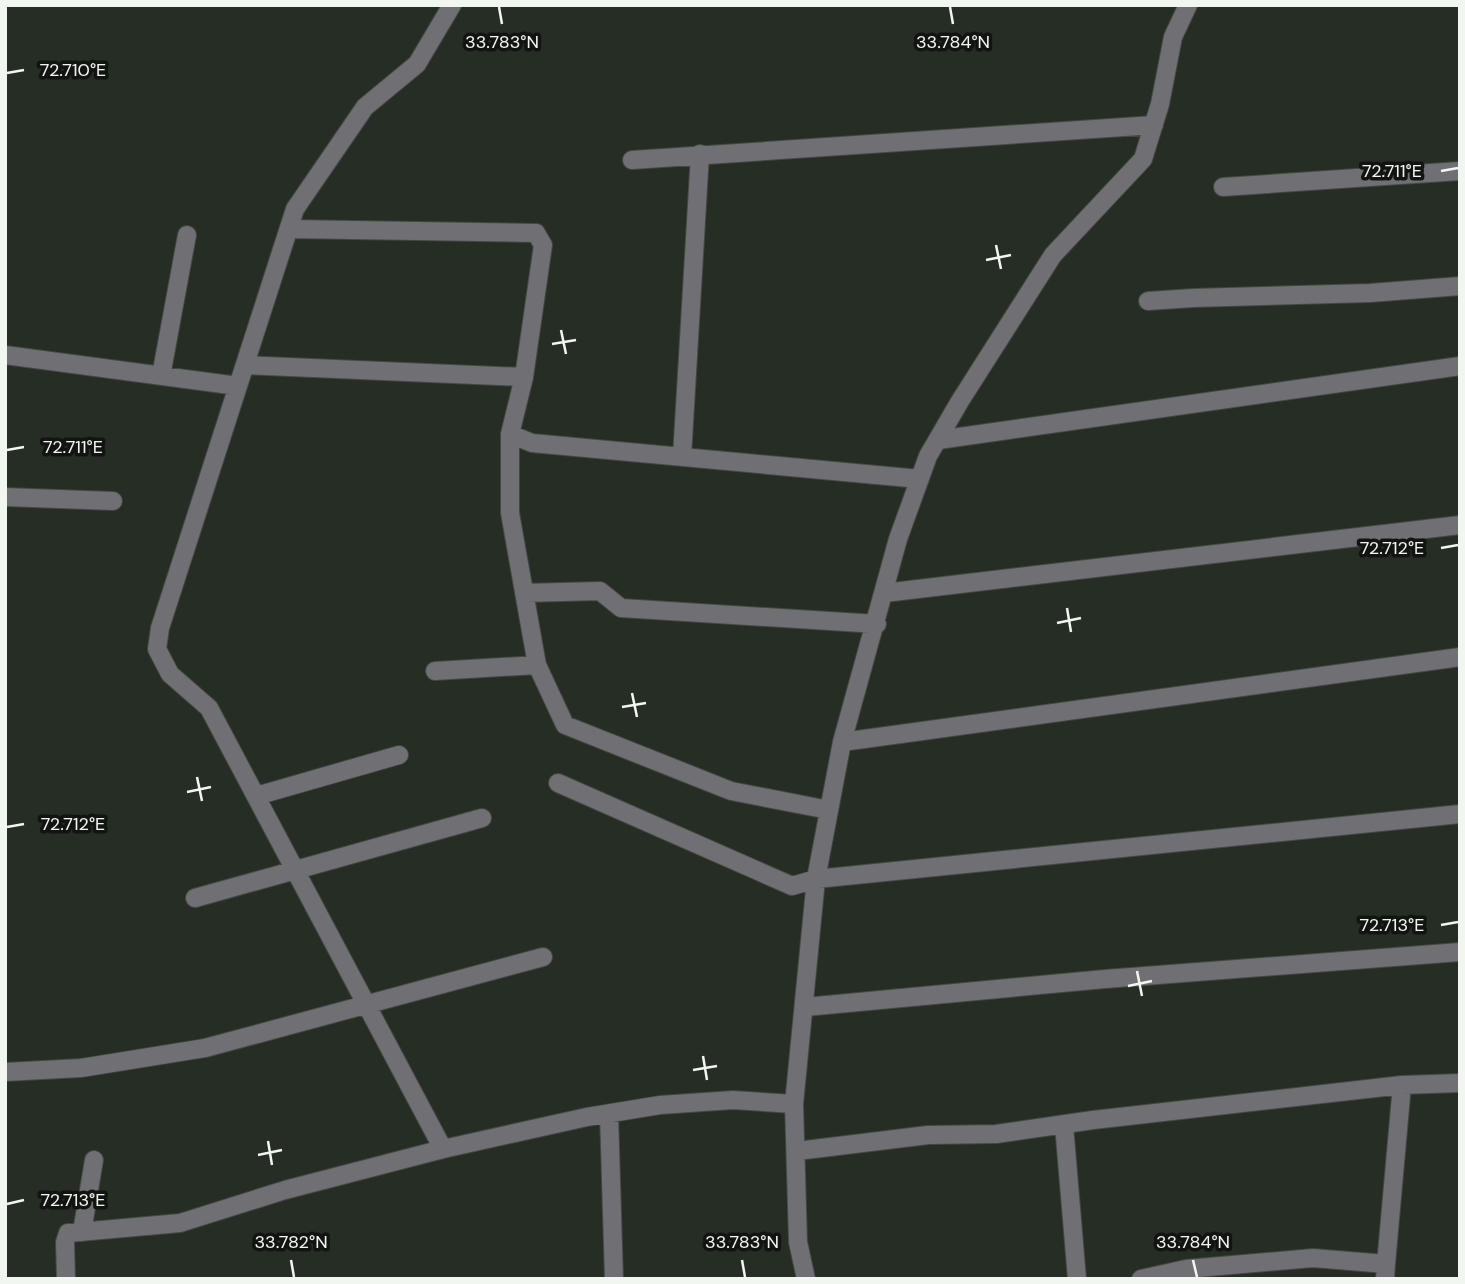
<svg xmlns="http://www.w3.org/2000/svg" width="1465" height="1284" font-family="'DM Sans',sans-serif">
<rect width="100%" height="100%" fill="#262d25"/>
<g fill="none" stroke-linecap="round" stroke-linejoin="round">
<defs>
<path id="street" d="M 632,160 L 1154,125
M 1223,187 L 1460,171
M 289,229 L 536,233 L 543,245 L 524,377 L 510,434 L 532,443 L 920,479
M 1148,301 L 1193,298 L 1370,293 L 1460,286
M 5,355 L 238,386
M 245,365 L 524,377
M 161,376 L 187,235
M 510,434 L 510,513 L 537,665 L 565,725 L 731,791 L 829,810
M 938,440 L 1460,366
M 682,457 L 700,154
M 5,497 L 113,501
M 524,593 L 600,591 L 621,608 L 877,624
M 884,593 L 1460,525
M 435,671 L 537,665
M 842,742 L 1460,657
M 558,783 L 792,886 L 816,879 L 1460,814
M 256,796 L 399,755
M 195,898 L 482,818
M 805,1007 L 1105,979 L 1460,952
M 5,1072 L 81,1068 L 205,1048 L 543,957
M 609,1114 L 614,1279
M 1064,1125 L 1077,1279
M 443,1149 L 209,708 L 170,674 L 157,649 L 160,628 L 295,209 L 365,107 L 417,64 L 452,5
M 797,1151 L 928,1135 L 996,1134 L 1093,1120 L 1402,1085
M 82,1232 L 94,1160
M 1386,1264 L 1402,1085 L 1460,1083
M 66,1279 L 65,1242 L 68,1233 L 180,1223 L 285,1190 L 443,1149 L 587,1117 L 660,1105 L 733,1100 L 794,1104
M 806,1279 L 798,1242 L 794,1104 L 816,879 L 842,742 L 898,539 L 928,456 L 960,401 L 1053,255 L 1143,159 L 1160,104 L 1173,37 L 1188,5
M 1141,1279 L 1186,1269 L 1313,1258 L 1386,1264 L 1385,1279"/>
</defs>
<use href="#street" stroke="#434942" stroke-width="20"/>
<use href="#street" stroke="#706f74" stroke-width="18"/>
</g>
<path fill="none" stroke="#f2f6f1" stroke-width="2.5" d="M 499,7 L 502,24M 950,7 L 953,24M 7,73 L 24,70M 1441,171 L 1458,168M 996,245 L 1001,269M 986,260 L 1011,255M 561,330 L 566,354M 552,344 L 576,340M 7,450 L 24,447M 1441,548 L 1458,545M 1067,608 L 1071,632M 1057,623 L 1081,618M 632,693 L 637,717M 622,707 L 646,703M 197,777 L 202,801M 187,792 L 211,787M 7,827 L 24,824M 1441,925 L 1458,922M 1137,971 L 1142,996M 1128,986 L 1152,981M 703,1056 L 707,1080M 693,1070 L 717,1066M 268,1141 L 272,1165M 258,1155 L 282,1150M 7,1204 L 24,1200M 291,1260 L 294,1277M 742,1260 L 745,1277M 1193,1260 L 1197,1277"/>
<g font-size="18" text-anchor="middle" fill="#f2f6f1" stroke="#111411" stroke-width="7" stroke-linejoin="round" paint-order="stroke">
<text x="502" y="48">33.783°N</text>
<text x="953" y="48">33.784°N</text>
<text x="73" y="76">72.710°E</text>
<text x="1392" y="177">72.711°E</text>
<text x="73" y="453">72.711°E</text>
<text x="1392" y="554">72.712°E</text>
<text x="73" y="830">72.712°E</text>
<text x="1392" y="931">72.713°E</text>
<text x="73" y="1206">72.713°E</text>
<text x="291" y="1248">33.782°N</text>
<text x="742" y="1248">33.783°N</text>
<text x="1193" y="1248">33.784°N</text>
</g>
<rect width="1465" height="1284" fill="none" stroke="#f2f6f1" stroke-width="14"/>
</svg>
